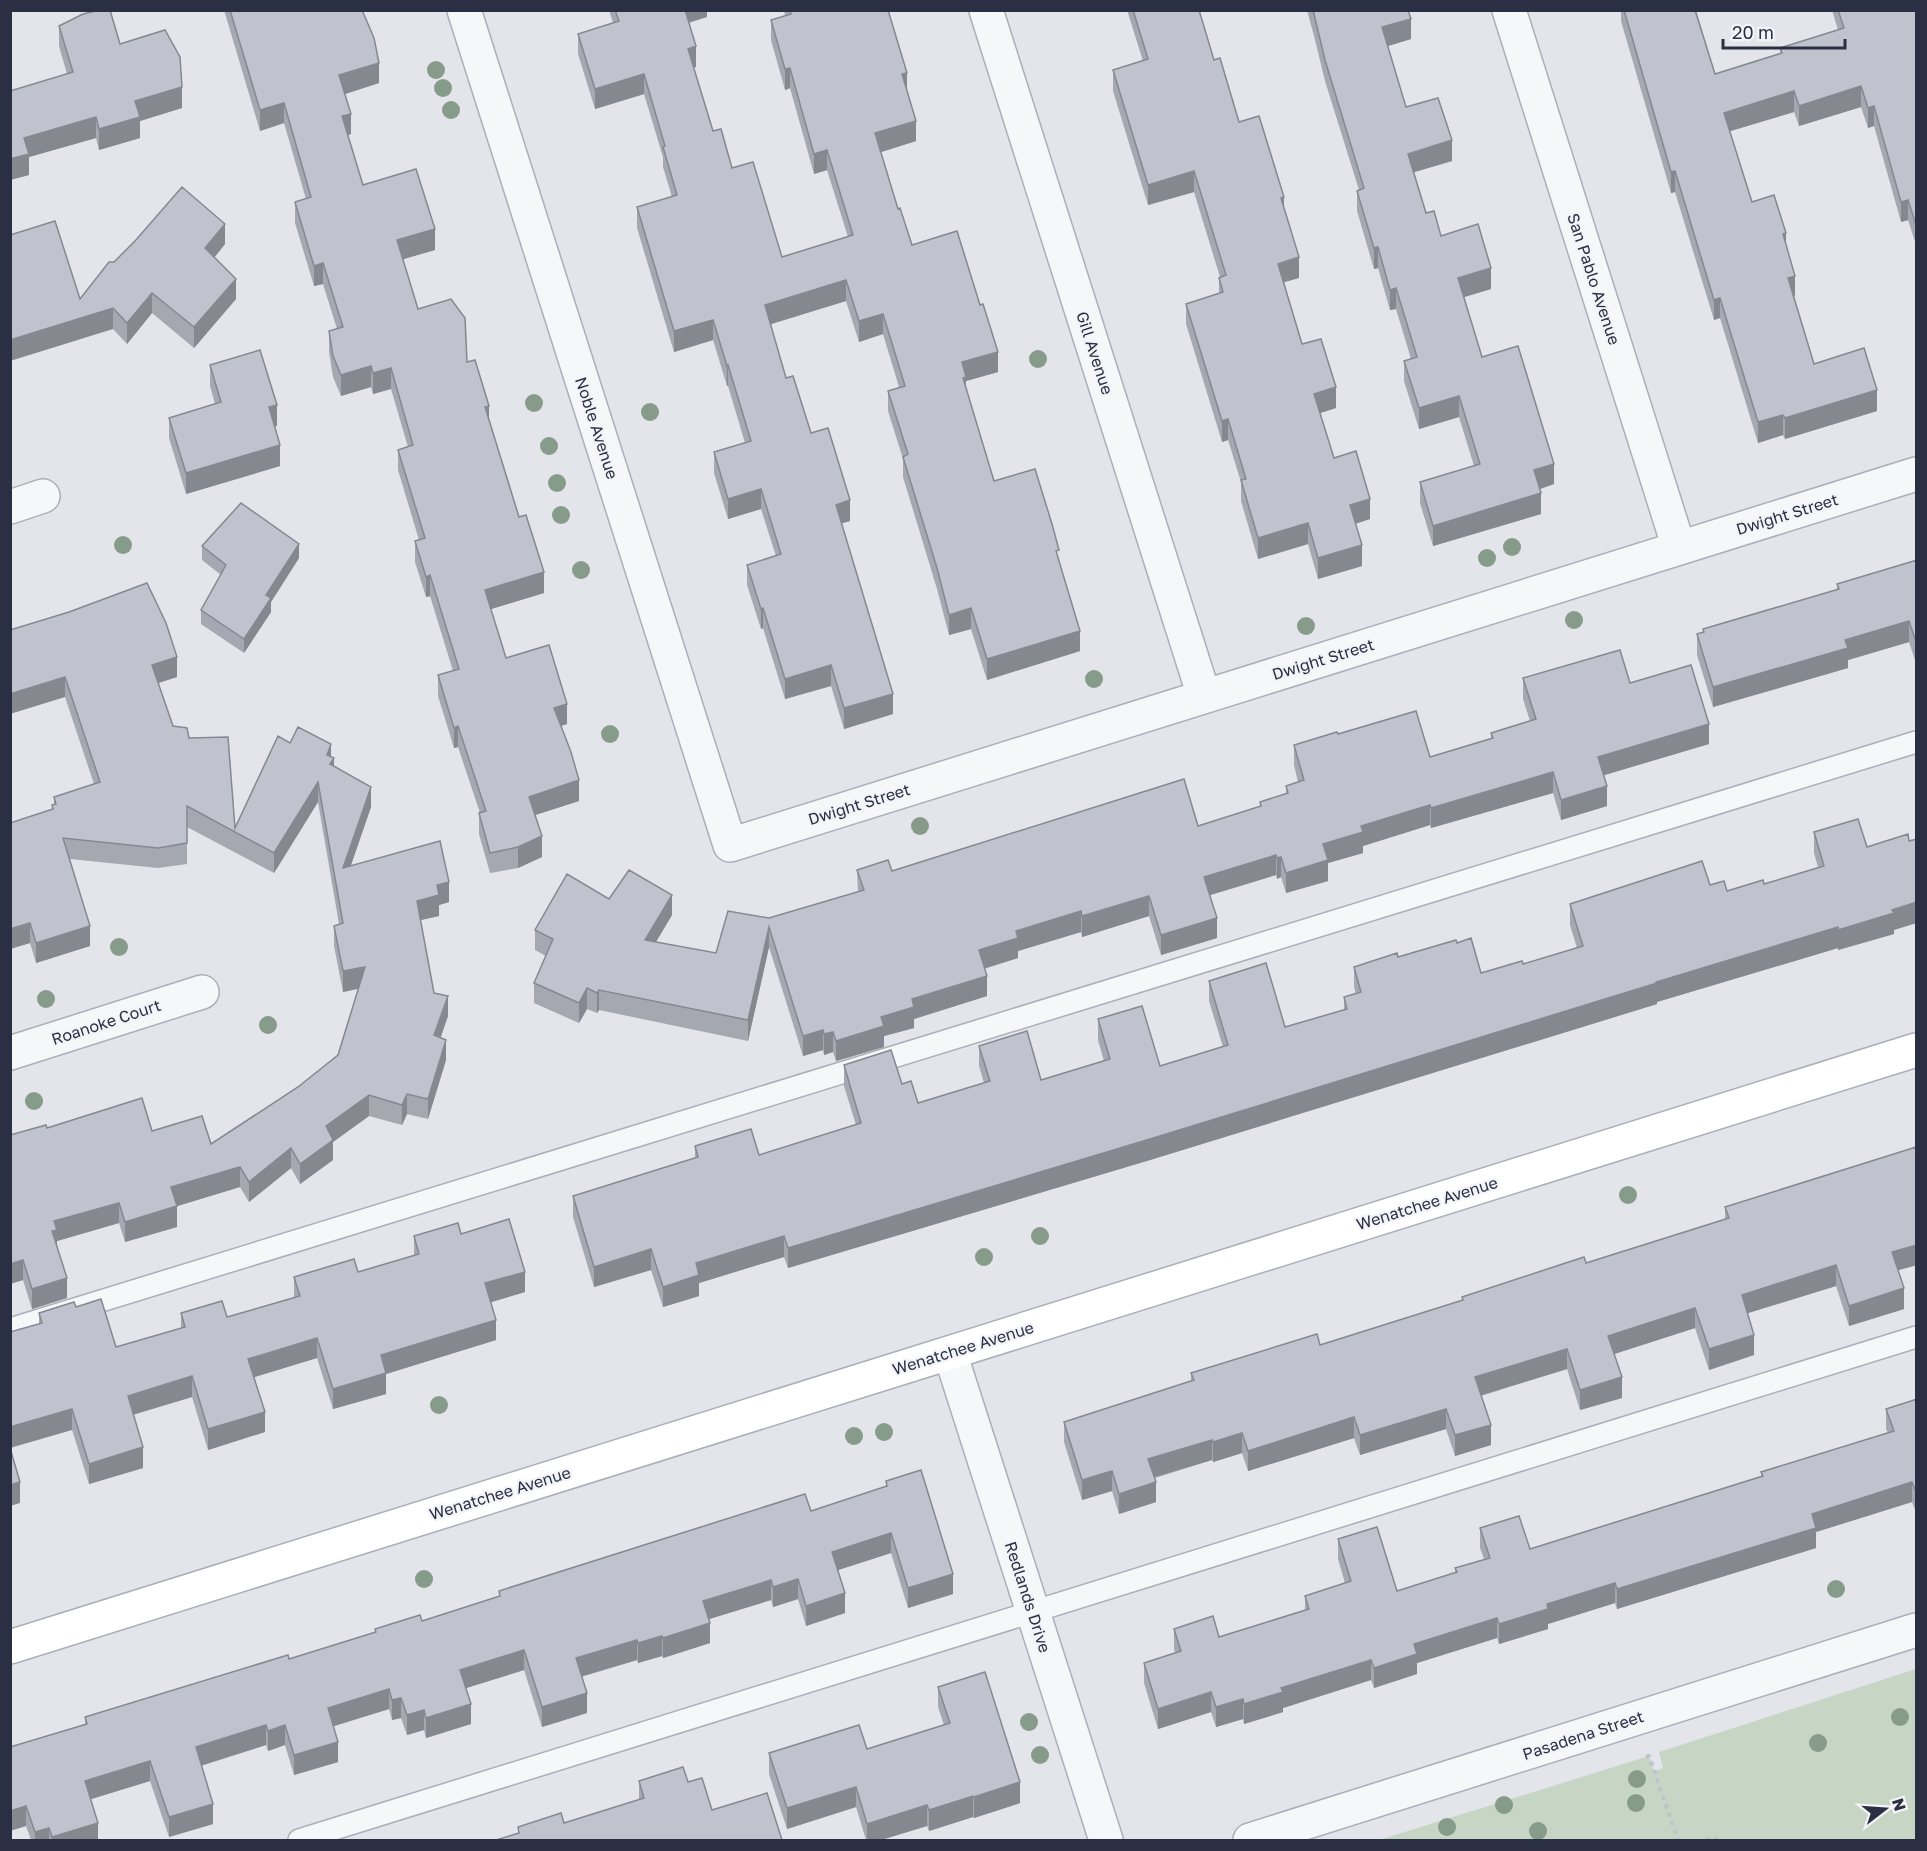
<svg xmlns="http://www.w3.org/2000/svg" width="1927" height="1851" font-family="'Golos Text',sans-serif">
<rect width="100%" height="100%" fill="#e3e5eb"/>
<path fill="#c6d5c4" d="M 1916,1669 L 1916,1840 L 1379,1840 L 1649,1756 L 1654,1771 L 1663,1768 L 1659,1752 Z"/>
<g fill="none" stroke-linecap="round" stroke-linejoin="round">
<defs>
<path id="lane" d="M 10,1329 L 1916,742
M 299,1840 L 1916,1337"/>
<path id="street" d="M 464,10 L 730,845 L 1916,474
M 986,10 L 1204,696
M 1509,10 L 1679,548
M 10,507 L 43,496
M 10,1053 L 202,992
M 950,1353 L 1106,1840
M 1250,1840 L 1916,1630"/>
<path id="secondary" d="M 10,1647 L 1916,1050"/>
</defs>
<use href="#lane" stroke="#acaeb9" stroke-width="24"/>
<use href="#street" stroke="#acaeb9" stroke-width="36"/>
<use href="#secondary" stroke="#acaeb9" stroke-width="36"/>
<path stroke="#c1c3ca" stroke-width="4" stroke-dasharray="4.5 4.5" stroke-linecap="butt" d="M 1646,1757 L 1649,1756 L 1678,1840
M 1706,1840 L 1715,1838 L 1716,1840"/>
<use href="#lane" stroke="#f6f7f9" stroke-width="21"/>
<use href="#street" stroke="#f6f7f9" stroke-width="33"/>
<use href="#secondary" stroke="#fff" stroke-width="33"/>
</g>
<g fill="#869b89">
<circle cx="436" cy="70" r="9"/>
<circle cx="443" cy="88" r="9"/>
<circle cx="451" cy="110" r="9"/>
<circle cx="1038" cy="359" r="9"/>
<circle cx="534" cy="403" r="9"/>
<circle cx="650" cy="412" r="9"/>
<circle cx="549" cy="446" r="9"/>
<circle cx="557" cy="483" r="9"/>
<circle cx="561" cy="515" r="9"/>
<circle cx="123" cy="545" r="9"/>
<circle cx="1512" cy="547" r="9"/>
<circle cx="1487" cy="558" r="9"/>
<circle cx="581" cy="570" r="9"/>
<circle cx="1574" cy="620" r="9"/>
<circle cx="1306" cy="626" r="9"/>
<circle cx="1094" cy="679" r="9"/>
<circle cx="610" cy="734" r="9"/>
<circle cx="920" cy="826" r="9"/>
<circle cx="119" cy="947" r="9"/>
<circle cx="46" cy="999" r="9"/>
<circle cx="268" cy="1025" r="9"/>
<circle cx="34" cy="1101" r="9"/>
<circle cx="1628" cy="1195" r="9"/>
<circle cx="1040" cy="1236" r="9"/>
<circle cx="984" cy="1257" r="9"/>
<circle cx="439" cy="1405" r="9"/>
<circle cx="884" cy="1432" r="9"/>
<circle cx="854" cy="1436" r="9"/>
<circle cx="424" cy="1579" r="9"/>
<circle cx="1836" cy="1589" r="9"/>
<circle cx="1900" cy="1717" r="9"/>
<circle cx="1029" cy="1722" r="9"/>
<circle cx="1818" cy="1743" r="9"/>
<circle cx="1040" cy="1755" r="9"/>
<circle cx="1637" cy="1779" r="9"/>
<circle cx="1636" cy="1803" r="9"/>
<circle cx="1504" cy="1805" r="9"/>
<circle cx="1447" cy="1827" r="9"/>
<circle cx="1538" cy="1831" r="9"/>
</g>
<path fill="#a5a8b1" d="M 224,10 L 362,10 L 379,83 L 345,94 L 351,134 L 348,135 L 363,185 L 435,250 L 403,259 L 418,309 L 467,362 L 489,419 L 519,517 L 544,593 L 491,609 L 506,658 L 567,724 L 561,726 L 579,801 L 535,815 L 542,857 L 518,868 L 490,873 L 479,834 L 479,813 L 480,813 L 458,747 L 454,748 L 438,696 L 438,675 L 453,671 L 430,596 L 426,597 L 415,562 L 415,541 L 419,540 L 398,470 L 398,450 L 408,447 L 391,389 L 373,394 L 371,387 L 341,396 L 333,377 L 329,352 L 329,331 L 337,329 L 323,284 L 314,286 L 295,223 L 295,202 L 306,199 L 284,123 L 260,131 Z
M 609,10 L 707,10 L 707,17 L 689,23 L 696,67 L 693,68 L 713,131 L 732,168 L 782,257 L 848,237 L 827,170 L 814,174 L 790,88 L 785,90 L 771,40 L 771,20 L 785,16 L 784,10 L 888,10 L 907,91 L 916,141 L 881,152 L 898,209 L 912,245 L 998,372 L 966,381 L 966,389 L 994,481 L 1059,559 L 1080,651 L 987,680 L 971,629 L 949,635 L 937,589 L 903,477 L 903,459 L 888,411 L 888,391 L 899,387 L 883,334 L 859,342 L 846,301 L 770,324 L 786,378 L 811,433 L 850,521 L 842,523 L 893,714 L 844,729 L 831,686 L 785,699 L 763,628 L 761,629 L 747,585 L 747,565 L 776,556 L 761,509 L 728,519 L 714,473 L 714,452 L 745,443 L 728,386 L 727,386 L 713,340 L 674,352 L 637,228 L 637,207 L 672,197 L 663,167 L 663,157 L 644,94 L 595,109 L 578,54 L 578,34 L 613,23 Z
M 1127,10 L 1199,10 L 1214,60 L 1239,122 L 1284,209 L 1299,278 L 1284,282 L 1302,344 L 1336,408 L 1320,413 L 1334,458 L 1370,519 L 1356,524 L 1362,566 L 1318,579 L 1308,544 L 1258,559 L 1241,501 L 1241,482 L 1228,440 L 1222,442 L 1186,324 L 1186,304 L 1219,294 L 1219,278 L 1220,277 L 1194,192 L 1148,205 L 1113,91 L 1113,70 L 1143,61 Z
M 1307,10 L 1408,10 L 1411,39 L 1387,46 L 1406,107 L 1452,161 L 1414,172 L 1426,213 L 1441,236 L 1491,289 L 1463,297 L 1482,357 L 1554,484 L 1540,489 L 1541,514 L 1433,546 L 1420,503 L 1420,482 L 1474,466 L 1459,417 L 1419,429 L 1404,381 L 1404,361 L 1411,359 L 1396,309 L 1390,310 L 1378,268 L 1374,269 L 1357,211 L 1357,191 L 1359,190 L 1325,81 L 1314,36 Z
M 1621,10 L 1696,10 L 1715,74 L 1780,54 L 1780,48 L 1838,30 L 1832,10 L 1915,10 L 1917,15 L 1917,248 L 1908,220 L 1901,222 L 1874,126 L 1868,128 L 1861,107 L 1799,126 L 1794,112 L 1730,131 L 1752,202 L 1786,245 L 1795,296 L 1794,296 L 1814,364 L 1877,411 L 1785,439 L 1783,435 L 1758,443 L 1720,318 L 1714,320 L 1675,192 L 1671,193 L 1621,21 Z
M 59,26 L 120,44 L 182,108 L 140,121 L 140,138 L 99,150 L 96,138 L 29,157 L 29,175 L 10,180 L 10,91 L 67,74 L 59,46 Z
M 225,244 L 214,258 L 236,299 L 194,348 L 152,313 L 127,344 L 113,329 L 80,299 L 114,262 Z
M 210,365 L 277,426 L 275,426 L 280,466 L 186,494 L 169,438 L 169,418 L 215,404 L 210,386 Z
M 202,546 L 299,558 L 271,602 L 271,612 L 244,653 L 201,624 L 201,610 L 221,575 L 202,560 Z
M 1917,560 L 1917,666 L 1909,642 L 1848,660 L 1848,668 L 1713,707 L 1697,655 L 1697,634 L 1703,632 L 1703,629 L 1837,590 L 1837,584 Z
M 10,630 L 177,677 L 158,683 L 173,726 L 189,738 L 235,828 L 290,743 L 331,756 L 334,766 L 371,807 L 351,865 L 449,902 L 439,905 L 439,916 L 420,920 L 434,993 L 448,1016 L 441,1037 L 446,1060 L 428,1119 L 407,1114 L 402,1125 L 369,1116 L 333,1142 L 333,1160 L 300,1184 L 291,1168 L 249,1202 L 240,1187 L 177,1206 L 177,1227 L 125,1242 L 119,1223 L 57,1241 L 57,1246 L 67,1298 L 32,1309 L 23,1280 L 10,1284 L 10,1135 L 47,1128 L 152,1131 L 211,1144 L 298,1087 L 338,1055 L 358,989 L 343,992 L 334,946 L 334,926 L 339,924 L 318,802 L 274,873 L 187,827 L 187,864 L 158,868 L 70,859 L 90,946 L 36,963 L 30,943 L 10,949 L 10,823 L 52,809 L 52,805 L 54,805 L 54,797 L 94,784 L 65,697 Z
M 1523,678 L 1630,683 L 1709,744 L 1604,775 L 1607,806 L 1561,820 L 1553,793 L 1431,828 L 1430,825 L 1363,846 L 1363,853 L 1328,863 L 1328,881 L 1286,893 L 1281,877 L 1277,879 L 1276,875 L 1210,895 L 1217,938 L 1161,955 L 1149,916 L 1082,937 L 1081,932 L 1018,951 L 1018,958 L 984,969 L 987,996 L 914,1019 L 914,1028 L 884,1036 L 884,1047 L 836,1061 L 833,1052 L 824,1055 L 823,1050 L 803,1056 L 769,947 L 748,1041 L 599,1010 L 597,1013 L 587,1009 L 579,1023 L 534,1003 L 534,983 L 546,956 L 535,950 L 535,930 L 609,899 L 672,915 L 656,942 L 716,953 L 769,918 L 858,892 L 857,870 L 892,871 L 1198,826 L 1260,807 L 1260,802 L 1286,794 L 1286,786 L 1298,782 L 1294,765 L 1294,745 L 1338,734 L 1430,757 L 1491,738 L 1491,733 L 1530,721 L 1523,699 Z
M 1814,832 L 1894,930 L 1894,934 L 1838,950 L 1838,948 L 1657,1002 L 1657,1004 L 1150,1160 L 788,1268 L 784,1257 L 699,1283 L 699,1296 L 663,1307 L 651,1270 L 594,1287 L 573,1217 L 573,1196 L 695,1158 L 695,1146 L 759,1155 L 856,1125 L 844,1086 L 844,1065 L 902,1084 L 918,1103 L 984,1083 L 979,1066 L 979,1046 L 1041,1080 L 1104,1061 L 1098,1040 L 1098,1019 L 1160,1066 L 1223,1047 L 1209,1001 L 1209,981 L 1285,1027 L 1344,1010 L 1344,997 L 1356,994 L 1354,987 L 1354,967 L 1398,957 L 1457,943 L 1481,973 L 1523,964 L 1577,948 L 1570,925 L 1570,904 L 1710,885 L 1727,891 L 1764,884 L 1818,867 L 1814,853 Z
M 1917,1148 L 1917,1265 L 1898,1270 L 1904,1309 L 1849,1326 L 1836,1286 L 1747,1313 L 1754,1355 L 1709,1370 L 1695,1328 L 1614,1354 L 1622,1398 L 1580,1410 L 1567,1369 L 1481,1396 L 1491,1445 L 1455,1456 L 1446,1429 L 1360,1455 L 1354,1438 L 1248,1471 L 1242,1453 L 1213,1462 L 1212,1460 L 1155,1478 L 1156,1502 L 1119,1514 L 1112,1491 L 1082,1500 L 1064,1442 L 1064,1422 L 1191,1381 L 1191,1373 L 1320,1345 L 1462,1301 L 1462,1297 L 1586,1263 L 1725,1219 L 1725,1207 Z
M 461,1234 L 525,1292 L 491,1302 L 496,1340 L 386,1374 L 386,1394 L 333,1409 L 317,1358 L 254,1377 L 265,1432 L 208,1450 L 192,1397 L 133,1415 L 143,1468 L 89,1484 L 39,1324 L 39,1313 L 76,1307 L 116,1347 L 181,1328 L 181,1313 L 227,1317 L 294,1297 L 294,1277 L 358,1272 L 414,1255 L 414,1236 Z
M 1917,1399 L 1917,1515 L 1912,1502 L 1816,1532 L 1816,1548 L 1617,1609 L 1615,1603 L 1548,1624 L 1548,1629 L 1499,1644 L 1497,1638 L 1417,1663 L 1417,1674 L 1374,1688 L 1371,1680 L 1283,1708 L 1283,1712 L 1244,1724 L 1243,1719 L 1216,1727 L 1211,1712 L 1158,1729 L 1144,1683 L 1144,1663 L 1175,1653 L 1174,1649 L 1174,1629 L 1219,1637 L 1305,1610 L 1305,1596 L 1345,1583 L 1338,1559 L 1338,1539 L 1397,1591 L 1455,1573 L 1455,1568 L 1484,1559 L 1480,1548 L 1480,1528 L 1530,1549 L 1761,1476 L 1761,1472 L 1888,1433 L 1886,1429 L 1886,1409 Z
M 886,1481 L 953,1594 L 908,1608 L 891,1553 L 838,1570 L 845,1613 L 806,1626 L 798,1599 L 773,1607 L 771,1600 L 709,1619 L 710,1643 L 663,1658 L 662,1656 L 638,1663 L 637,1660 L 581,1677 L 587,1713 L 542,1727 L 524,1670 L 466,1688 L 471,1724 L 426,1738 L 424,1730 L 407,1735 L 401,1718 L 392,1720 L 389,1709 L 333,1726 L 338,1762 L 294,1775 L 285,1745 L 268,1751 L 266,1745 L 201,1766 L 213,1824 L 169,1837 L 150,1781 L 91,1799 L 98,1840 L 31,1840 L 26,1826 L 10,1747 L 85,1724 L 85,1717 L 289,1659 L 375,1632 L 375,1629 L 422,1621 L 499,1597 L 499,1591 L 811,1511 L 886,1487 Z
M 938,1687 L 1020,1803 L 974,1818 L 973,1817 L 929,1831 L 927,1826 L 881,1840 L 866,1840 L 856,1807 L 787,1829 L 769,1774 L 769,1753 L 867,1749 L 944,1725 L 938,1707 Z
M 639,1781 L 688,1782 L 712,1810 L 518,1834 L 518,1827 L 564,1823 L 639,1800 Z"/>
<path fill="#868890" d="M 683,10 L 707,10 L 707,17 L 683,24 Z
M 1411,19 L 1411,39 L 1382,48 L 1382,27 Z
M 696,46 L 696,67 L 688,69 L 688,49 Z
M 379,63 L 379,83 L 339,96 L 339,75 Z
M 790,68 L 790,88 L 785,90 L 785,69 Z
M 907,73 L 907,93 L 902,74 Z
M 644,74 L 644,94 L 595,109 L 595,89 Z
M 1861,86 L 1861,107 L 1799,126 L 1799,106 Z
M 182,87 L 182,108 L 140,121 L 140,138 L 99,150 L 99,129 L 135,101 Z
M 1794,91 L 1794,112 L 1724,133 L 1724,113 Z
M 284,103 L 284,123 L 260,131 L 260,110 Z
M 1874,106 L 1874,126 L 1868,128 L 1868,108 Z
M 351,114 L 351,134 L 342,137 L 342,116 Z
M 96,117 L 96,138 L 29,157 L 29,175 L 10,180 L 10,159 L 24,138 Z
M 916,121 L 916,141 L 875,154 L 875,133 Z
M 1452,140 L 1452,161 L 1408,174 L 1408,154 Z
M 827,150 L 827,170 L 814,174 L 814,154 Z
M 1194,171 L 1194,192 L 1148,205 L 1148,185 Z
M 1675,171 L 1675,192 L 1671,193 L 1671,172 Z
M 1284,197 L 1284,218 L 1281,198 Z
M 1908,200 L 1908,220 L 1901,222 L 1901,202 Z
M 225,224 L 225,244 L 205,269 L 205,248 Z
M 435,229 L 435,250 L 397,261 L 397,240 Z
M 1786,233 L 1786,254 L 1783,234 Z
M 1378,247 L 1378,268 L 1374,269 L 1374,248 Z
M 1299,257 L 1299,278 L 1278,284 L 1278,264 Z
M 323,263 L 323,284 L 314,286 L 314,266 Z
M 1491,268 L 1491,289 L 1458,299 L 1458,278 Z
M 1795,276 L 1795,296 L 1788,298 L 1788,278 Z
M 236,279 L 236,299 L 194,348 L 194,327 Z
M 846,280 L 846,301 L 765,326 L 765,305 Z
M 1396,288 L 1396,309 L 1390,310 L 1390,290 Z
M 152,293 L 152,313 L 127,344 L 127,323 Z
M 1720,298 L 1720,318 L 1714,320 L 1714,300 Z
M 113,308 L 113,329 L 10,361 L 10,340 Z
M 883,314 L 883,334 L 859,342 L 859,321 Z
M 713,320 L 713,340 L 674,352 L 674,331 Z
M 998,352 L 998,372 L 966,381 L 966,398 L 963,399 L 962,362 Z
M 728,365 L 728,386 L 727,386 L 727,366 Z
M 371,366 L 371,387 L 341,396 L 341,375 Z
M 391,368 L 391,389 L 373,394 L 373,373 Z
M 1336,387 L 1336,408 L 1314,415 L 1314,394 Z
M 1877,390 L 1877,411 L 1785,439 L 1785,418 Z
M 1459,396 L 1459,417 L 1419,429 L 1419,408 Z
M 277,405 L 277,426 L 269,428 L 269,407 Z
M 489,406 L 489,426 L 485,407 Z
M 1783,415 L 1783,435 L 1758,443 L 1758,422 Z
M 1228,419 L 1228,440 L 1222,442 L 1222,421 Z
M 280,445 L 280,466 L 186,494 L 186,473 Z
M 1554,464 L 1554,484 L 1534,491 L 1534,470 Z
M 761,489 L 761,509 L 728,519 L 728,499 Z
M 1541,493 L 1541,514 L 1433,546 L 1433,526 Z
M 1370,499 L 1370,519 L 1350,525 L 1350,505 Z
M 850,500 L 850,521 L 836,525 L 836,505 Z
M 1308,523 L 1308,544 L 1258,559 L 1258,538 Z
M 299,544 L 299,558 L 271,602 L 271,612 L 244,653 L 244,639 L 266,595 Z
M 1362,545 L 1362,566 L 1318,579 L 1318,558 Z
M 544,572 L 544,593 L 485,611 L 485,590 Z
M 430,575 L 430,596 L 426,597 L 426,577 Z
M 763,608 L 763,628 L 761,629 L 761,609 Z
M 971,608 L 971,629 L 949,635 L 949,615 Z
M 1909,621 L 1909,642 L 1848,660 L 1848,668 L 1713,707 L 1713,687 L 1845,640 Z
M 1080,631 L 1080,651 L 987,680 L 987,659 Z
M 177,657 L 177,677 L 152,685 L 152,665 Z
M 831,665 L 831,686 L 785,699 L 785,679 Z
M 65,677 L 65,697 L 10,714 L 10,694 Z
M 893,694 L 893,714 L 844,729 L 844,708 Z
M 567,704 L 567,724 L 554,728 L 554,708 Z
M 1709,724 L 1709,744 L 1598,777 L 1598,757 Z
M 458,726 L 458,747 L 454,748 L 454,728 Z
M 331,744 L 331,762 L 334,758 L 334,778 L 327,755 Z
M 1553,772 L 1553,793 L 1431,828 L 1431,808 Z
M 579,780 L 579,801 L 529,817 L 529,797 Z
M 318,782 L 318,802 L 274,873 L 274,853 Z
M 1607,786 L 1607,806 L 1561,820 L 1561,800 Z
M 371,787 L 371,807 L 343,888 L 343,868 Z
M 1430,805 L 1430,825 L 1363,846 L 1363,853 L 1328,863 L 1328,881 L 1286,893 L 1286,873 L 1323,844 L 1361,826 Z
M 542,836 L 542,857 L 518,868 L 518,847 Z
M 1276,855 L 1276,875 L 1204,897 L 1204,877 Z
M 1281,857 L 1281,877 L 1277,879 L 1277,858 Z
M 449,882 L 449,902 L 439,905 L 439,916 L 417,921 L 417,901 L 437,885 Z
M 672,895 L 672,915 L 645,960 L 645,940 Z
M 1149,896 L 1149,916 L 1082,937 L 1082,916 Z
M 1917,902 L 1917,923 L 1894,930 L 1894,934 L 1838,950 L 1838,930 L 1892,910 Z
M 1081,911 L 1081,932 L 1018,951 L 1018,958 L 979,970 L 979,950 L 1016,931 Z
M 1217,918 L 1217,938 L 1161,955 L 1161,935 Z
M 30,923 L 30,943 L 10,949 L 10,929 Z
M 90,926 L 90,946 L 36,963 L 36,943 Z
M 769,927 L 769,947 L 748,1041 L 748,1020 Z
M 1838,927 L 1838,948 L 1657,1002 L 1657,1004 L 1150,1160 L 788,1268 L 788,1248 L 1656,982 Z
M 365,967 L 365,987 L 343,992 L 343,971 Z
M 987,976 L 987,996 L 914,1019 L 914,1028 L 884,1036 L 884,1047 L 836,1061 L 836,1041 L 881,1017 L 912,999 Z
M 587,988 L 587,1009 L 579,1023 L 579,1003 Z
M 599,990 L 599,1010 L 597,1013 L 597,993 Z
M 448,996 L 448,1016 L 434,1055 L 434,1035 Z
M 823,1030 L 823,1050 L 803,1056 L 803,1036 Z
M 833,1032 L 833,1052 L 824,1055 L 824,1034 Z
M 446,1040 L 446,1060 L 428,1119 L 428,1099 Z
M 407,1094 L 407,1114 L 402,1125 L 402,1105 Z
M 369,1095 L 369,1116 L 333,1142 L 333,1160 L 300,1184 L 300,1164 L 326,1126 Z
M 291,1148 L 291,1168 L 249,1202 L 249,1182 Z
M 240,1167 L 240,1187 L 171,1208 L 171,1187 Z
M 119,1203 L 119,1223 L 57,1241 L 57,1250 L 52,1231 L 54,1221 Z
M 177,1206 L 177,1227 L 125,1242 L 125,1222 Z
M 784,1236 L 784,1257 L 699,1283 L 699,1296 L 663,1307 L 663,1287 L 696,1263 Z
M 1917,1245 L 1917,1265 L 1892,1272 L 1892,1252 Z
M 651,1249 L 651,1270 L 594,1287 L 594,1267 Z
M 23,1260 L 23,1280 L 10,1284 L 10,1264 Z
M 1836,1265 L 1836,1286 L 1742,1315 L 1742,1295 Z
M 525,1272 L 525,1292 L 485,1304 L 485,1283 Z
M 67,1278 L 67,1298 L 32,1309 L 32,1289 Z
M 1904,1288 L 1904,1309 L 1849,1326 L 1849,1306 Z
M 1695,1308 L 1695,1328 L 1608,1356 L 1608,1336 Z
M 496,1320 L 496,1340 L 386,1374 L 386,1394 L 333,1409 L 333,1389 L 381,1355 Z
M 1754,1335 L 1754,1355 L 1709,1370 L 1709,1349 Z
M 317,1338 L 317,1358 L 248,1379 L 248,1359 Z
M 1567,1349 L 1567,1369 L 1475,1397 L 1475,1377 Z
M 192,1376 L 192,1397 L 128,1416 L 128,1396 Z
M 1622,1377 L 1622,1398 L 1580,1410 L 1580,1390 Z
M 72,1409 L 72,1430 L 10,1448 L 10,1427 Z
M 1446,1409 L 1446,1429 L 1360,1455 L 1360,1435 Z
M 265,1412 L 265,1432 L 208,1450 L 208,1429 Z
M 1354,1417 L 1354,1438 L 1248,1471 L 1248,1451 Z
M 1491,1425 L 1491,1445 L 1455,1456 L 1455,1435 Z
M 1242,1433 L 1242,1453 L 1213,1462 L 1213,1442 Z
M 1212,1440 L 1212,1460 L 1148,1479 L 1148,1459 Z
M 143,1447 L 143,1468 L 89,1484 L 89,1464 Z
M 1112,1471 L 1112,1491 L 1082,1500 L 1082,1480 Z
M 20,1482 L 20,1503 L 10,1506 L 10,1485 Z
M 1156,1482 L 1156,1502 L 1119,1514 L 1119,1494 Z
M 1912,1482 L 1912,1502 L 1816,1532 L 1816,1548 L 1617,1609 L 1617,1589 L 1812,1514 Z
M 891,1533 L 891,1553 L 832,1572 L 832,1552 Z
M 953,1574 L 953,1594 L 908,1608 L 908,1588 Z
M 798,1579 L 798,1599 L 773,1607 L 773,1587 Z
M 771,1580 L 771,1600 L 703,1621 L 703,1601 Z
M 1615,1583 L 1615,1603 L 1548,1624 L 1548,1629 L 1499,1644 L 1499,1624 L 1547,1604 Z
M 845,1593 L 845,1613 L 806,1626 L 806,1606 Z
M 1497,1618 L 1497,1638 L 1417,1663 L 1417,1674 L 1374,1688 L 1374,1668 L 1414,1644 Z
M 710,1623 L 710,1643 L 663,1658 L 663,1638 Z
M 662,1636 L 662,1656 L 638,1663 L 638,1643 Z
M 637,1640 L 637,1660 L 576,1678 L 576,1658 Z
M 524,1650 L 524,1670 L 460,1690 L 460,1670 Z
M 1371,1660 L 1371,1680 L 1283,1708 L 1283,1712 L 1244,1724 L 1244,1704 L 1281,1688 Z
M 389,1689 L 389,1709 L 328,1728 L 328,1708 Z
M 1211,1692 L 1211,1712 L 1158,1729 L 1158,1709 Z
M 587,1693 L 587,1713 L 542,1727 L 542,1707 Z
M 401,1698 L 401,1718 L 392,1720 L 392,1700 Z
M 1243,1699 L 1243,1719 L 1216,1727 L 1216,1707 Z
M 471,1704 L 471,1724 L 426,1738 L 426,1718 Z
M 424,1710 L 424,1730 L 407,1735 L 407,1715 Z
M 266,1725 L 266,1745 L 196,1767 L 196,1747 Z
M 285,1725 L 285,1745 L 268,1751 L 268,1731 Z
M 338,1742 L 338,1762 L 294,1775 L 294,1755 Z
M 150,1761 L 150,1781 L 85,1801 L 85,1781 Z
M 1020,1782 L 1020,1803 L 974,1818 L 974,1797 Z
M 856,1787 L 856,1807 L 787,1829 L 787,1808 Z
M 973,1796 L 973,1817 L 929,1831 L 929,1810 Z
M 213,1804 L 213,1824 L 169,1837 L 169,1817 Z
M 927,1805 L 927,1826 L 881,1840 L 867,1840 L 867,1824 Z
M 26,1806 L 26,1826 L 10,1831 L 10,1811 Z
M 98,1823 L 98,1840 L 52,1840 L 52,1837 Z
M 49,1828 L 49,1840 L 35,1840 L 35,1832 Z"/>
<path fill="#c0c3ce" stroke="#868890" stroke-width="1.5" d="M 100,10 L 110,10 L 120,44 L 165,30 L 180,57 L 182,87 L 135,101 L 140,117 L 99,129 L 96,117 L 24,138 L 29,154 L 10,159 L 10,91 L 73,72 L 59,26 L 83,14 Z
M 230,10 L 362,10 L 374,38 L 379,63 L 339,75 L 351,114 L 342,116 L 363,185 L 416,169 L 435,229 L 397,240 L 418,309 L 451,299 L 465,318 L 467,362 L 475,360 L 489,406 L 485,407 L 519,517 L 526,515 L 544,572 L 485,590 L 506,658 L 549,645 L 567,704 L 554,708 L 571,752 L 579,780 L 529,797 L 542,836 L 518,847 L 490,853 L 479,813 L 486,811 L 458,726 L 454,728 L 438,675 L 459,669 L 430,575 L 426,577 L 415,541 L 425,538 L 398,450 L 413,445 L 391,368 L 373,373 L 371,366 L 341,375 L 333,356 L 329,331 L 343,327 L 323,263 L 314,266 L 295,202 L 311,197 L 284,103 L 260,110 Z
M 615,10 L 685,10 L 696,46 L 688,49 L 713,131 L 721,129 L 732,168 L 753,162 L 782,257 L 853,235 L 827,150 L 814,154 L 790,68 L 785,69 L 771,20 L 791,14 L 790,10 L 888,10 L 907,73 L 902,74 L 916,121 L 875,133 L 898,209 L 900,208 L 912,245 L 957,231 L 980,305 L 983,304 L 998,352 L 962,362 L 966,377 L 963,378 L 994,481 L 1035,469 L 1052,524 L 1059,550 L 1056,551 L 1080,631 L 987,659 L 971,608 L 949,615 L 937,568 L 903,457 L 908,454 L 888,391 L 905,386 L 883,314 L 859,321 L 846,280 L 765,305 L 786,378 L 793,376 L 811,433 L 828,428 L 850,500 L 836,505 L 893,694 L 844,708 L 831,665 L 785,679 L 763,608 L 761,609 L 747,565 L 781,554 L 761,489 L 728,499 L 714,452 L 751,441 L 728,365 L 727,366 L 713,320 L 674,331 L 637,207 L 677,195 L 663,147 L 665,146 L 644,74 L 595,89 L 578,34 L 619,21 Z
M 1133,10 L 1199,10 L 1214,60 L 1220,58 L 1239,122 L 1259,116 L 1284,197 L 1281,198 L 1299,257 L 1278,264 L 1302,344 L 1321,339 L 1336,387 L 1314,394 L 1334,458 L 1356,451 L 1370,499 L 1350,505 L 1362,545 L 1318,558 L 1308,523 L 1258,538 L 1241,480 L 1246,479 L 1228,419 L 1222,421 L 1186,304 L 1223,292 L 1219,278 L 1226,275 L 1194,171 L 1148,185 L 1113,70 L 1148,59 Z
M 1313,10 L 1408,10 L 1411,19 L 1382,27 L 1406,107 L 1438,98 L 1452,140 L 1408,154 L 1426,213 L 1434,211 L 1441,236 L 1478,224 L 1491,268 L 1458,278 L 1482,357 L 1518,346 L 1554,464 L 1534,470 L 1541,493 L 1433,526 L 1420,482 L 1480,464 L 1459,396 L 1419,408 L 1404,361 L 1417,357 L 1396,288 L 1390,290 L 1378,247 L 1374,248 L 1357,191 L 1364,188 L 1325,60 Z
M 1624,10 L 1695,10 L 1715,74 L 1782,53 L 1780,48 L 1844,28 L 1838,10 L 1915,10 L 1917,15 L 1917,228 L 1908,200 L 1901,202 L 1874,106 L 1868,108 L 1861,86 L 1799,106 L 1794,91 L 1724,113 L 1752,202 L 1774,195 L 1786,233 L 1783,234 L 1795,276 L 1788,278 L 1814,364 L 1864,348 L 1877,390 L 1785,418 L 1783,415 L 1758,422 L 1720,298 L 1714,300 L 1675,171 L 1671,172 Z
M 182,187 L 225,224 L 205,248 L 236,279 L 194,327 L 152,293 L 127,323 L 113,308 L 10,340 L 10,235 L 55,221 L 80,299 L 109,262 L 114,262 L 135,241 Z
M 260,350 L 277,405 L 269,407 L 280,445 L 186,473 L 169,418 L 221,402 L 210,365 Z
M 241,503 L 299,544 L 266,595 L 271,598 L 244,639 L 201,610 L 226,565 L 202,546 Z
M 1917,560 L 1917,645 L 1909,621 L 1845,640 L 1848,648 L 1713,687 L 1697,634 L 1704,632 L 1703,629 L 1839,589 L 1837,584 Z
M 147,583 L 166,623 L 177,657 L 152,665 L 173,726 L 187,728 L 189,738 L 228,737 L 235,828 L 278,736 L 290,743 L 298,727 L 331,744 L 327,755 L 334,758 L 330,764 L 371,787 L 343,868 L 440,841 L 449,882 L 437,885 L 439,895 L 417,901 L 434,993 L 448,996 L 434,1035 L 446,1040 L 428,1099 L 407,1094 L 402,1105 L 369,1095 L 326,1126 L 333,1140 L 300,1164 L 291,1148 L 249,1182 L 240,1167 L 171,1187 L 177,1206 L 125,1222 L 119,1203 L 54,1221 L 57,1230 L 52,1231 L 67,1278 L 32,1289 L 23,1260 L 10,1264 L 10,1135 L 46,1125 L 47,1128 L 142,1098 L 152,1131 L 202,1116 L 211,1144 L 298,1087 L 338,1055 L 365,967 L 343,971 L 334,926 L 343,923 L 318,782 L 274,853 L 187,806 L 187,843 L 158,848 L 63,838 L 90,926 L 36,943 L 30,923 L 10,929 L 10,823 L 53,809 L 52,805 L 56,804 L 54,797 L 100,782 L 65,677 L 10,694 L 10,630 L 69,612 Z
M 1620,650 L 1630,683 L 1691,665 L 1709,724 L 1598,757 L 1607,786 L 1561,800 L 1553,772 L 1431,808 L 1430,805 L 1361,826 L 1363,832 L 1323,844 L 1328,860 L 1286,873 L 1281,857 L 1277,858 L 1276,855 L 1204,877 L 1217,918 L 1161,935 L 1149,896 L 1082,916 L 1081,911 L 1016,931 L 1018,938 L 979,950 L 987,976 L 912,999 L 914,1007 L 881,1017 L 884,1026 L 836,1041 L 833,1032 L 824,1034 L 823,1030 L 803,1036 L 769,927 L 748,1020 L 599,990 L 597,993 L 587,988 L 579,1003 L 534,983 L 553,939 L 535,930 L 567,874 L 609,899 L 629,870 L 672,895 L 645,940 L 716,953 L 728,911 L 769,918 L 864,890 L 857,870 L 888,860 L 892,871 L 1184,779 L 1198,826 L 1261,806 L 1260,802 L 1288,793 L 1286,786 L 1304,780 L 1294,745 L 1337,732 L 1338,734 L 1416,711 L 1430,757 L 1493,738 L 1491,733 L 1536,719 L 1523,678 Z
M 1858,819 L 1867,847 L 1908,834 L 1909,841 L 1917,839 L 1917,902 L 1892,910 L 1894,913 L 1838,930 L 1838,927 L 1656,982 L 1657,983 L 1150,1139 L 788,1248 L 784,1236 L 696,1263 L 699,1275 L 663,1287 L 651,1249 L 594,1267 L 573,1196 L 698,1157 L 695,1146 L 751,1129 L 759,1155 L 861,1123 L 844,1065 L 891,1050 L 902,1084 L 911,1081 L 918,1103 L 990,1081 L 979,1046 L 1027,1031 L 1041,1080 L 1110,1059 L 1098,1019 L 1142,1006 L 1160,1066 L 1228,1045 L 1209,981 L 1266,963 L 1285,1027 L 1347,1009 L 1344,997 L 1361,992 L 1354,967 L 1397,953 L 1398,957 L 1456,940 L 1457,943 L 1471,938 L 1481,973 L 1522,961 L 1523,964 L 1583,946 L 1570,904 L 1702,861 L 1710,885 L 1724,881 L 1727,891 L 1763,880 L 1764,884 L 1824,866 L 1814,832 Z
M 1916,1147 L 1917,1245 L 1892,1252 L 1904,1288 L 1849,1306 L 1836,1265 L 1742,1295 L 1754,1335 L 1709,1349 L 1695,1308 L 1608,1336 L 1622,1377 L 1580,1390 L 1567,1349 L 1475,1377 L 1491,1425 L 1455,1435 L 1446,1409 L 1360,1435 L 1354,1417 L 1248,1451 L 1242,1433 L 1213,1442 L 1212,1440 L 1148,1459 L 1156,1482 L 1119,1494 L 1112,1471 L 1082,1480 L 1064,1422 L 1194,1380 L 1191,1373 L 1317,1334 L 1320,1345 L 1463,1300 L 1462,1297 L 1584,1257 L 1586,1263 L 1729,1218 L 1725,1207 Z
M 509,1219 L 525,1272 L 485,1283 L 496,1320 L 381,1355 L 386,1373 L 333,1389 L 317,1338 L 248,1359 L 265,1412 L 208,1429 L 192,1376 L 128,1396 L 143,1447 L 89,1464 L 72,1409 L 10,1427 L 10,1332 L 42,1323 L 39,1313 L 74,1302 L 76,1307 L 101,1299 L 116,1347 L 185,1327 L 181,1313 L 222,1301 L 227,1317 L 300,1296 L 294,1277 L 354,1259 L 358,1272 L 419,1254 L 414,1236 L 458,1223 L 461,1234 Z
M 1917,1399 L 1917,1495 L 1912,1482 L 1812,1514 L 1816,1528 L 1617,1589 L 1615,1583 L 1547,1604 L 1548,1609 L 1499,1624 L 1497,1618 L 1414,1644 L 1417,1654 L 1374,1668 L 1371,1660 L 1281,1688 L 1283,1692 L 1244,1704 L 1243,1699 L 1216,1707 L 1211,1692 L 1158,1709 L 1144,1663 L 1181,1651 L 1174,1629 L 1213,1616 L 1219,1637 L 1309,1609 L 1305,1596 L 1351,1581 L 1338,1539 L 1377,1527 L 1397,1591 L 1457,1572 L 1455,1568 L 1490,1558 L 1480,1528 L 1519,1516 L 1530,1549 L 1763,1476 L 1761,1472 L 1894,1431 L 1886,1409 Z
M 10,1448 L 20,1482 L 10,1485 Z
M 921,1470 L 953,1574 L 908,1588 L 891,1533 L 832,1552 L 845,1593 L 806,1606 L 798,1579 L 773,1587 L 771,1580 L 703,1601 L 710,1623 L 663,1638 L 662,1636 L 638,1643 L 637,1640 L 576,1658 L 587,1693 L 542,1707 L 524,1650 L 460,1670 L 471,1704 L 426,1718 L 424,1710 L 407,1715 L 401,1698 L 392,1700 L 389,1689 L 328,1708 L 338,1742 L 294,1755 L 285,1725 L 268,1731 L 266,1725 L 196,1747 L 213,1804 L 169,1817 L 150,1761 L 85,1781 L 98,1823 L 52,1837 L 49,1828 L 35,1832 L 26,1806 L 10,1811 L 10,1747 L 87,1724 L 85,1717 L 288,1655 L 289,1659 L 376,1632 L 375,1629 L 420,1615 L 422,1621 L 500,1596 L 499,1591 L 805,1494 L 811,1511 L 887,1486 L 886,1481 Z
M 985,1672 L 1020,1782 L 974,1797 L 973,1796 L 929,1810 L 927,1805 L 867,1824 L 856,1787 L 787,1808 L 769,1753 L 859,1725 L 867,1749 L 950,1723 L 938,1687 Z
M 683,1767 L 688,1782 L 702,1778 L 712,1810 L 767,1793 L 782,1840 L 496,1840 L 519,1833 L 518,1827 L 561,1813 L 564,1823 L 644,1798 L 639,1781 Z"/>
<g text-anchor="middle" dominant-baseline="central" stroke-width="4.5" stroke-linejoin="round" paint-order="stroke">
<g font-size="16" fill="#2b2f43" stroke="#f3f4f8">
<text transform="translate(1594 279) rotate(72)">San Pablo Avenue</text>
<text transform="translate(1095 353) rotate(72)">Gill Avenue</text>
<text transform="translate(597 428) rotate(72)">Noble Avenue</text>
<text transform="translate(1787 514) rotate(-17)">Dwight Street</text>
<text transform="translate(1323 659) rotate(-17)">Dwight Street</text>
<text transform="translate(859 804) rotate(-17)">Dwight Street</text>
<text transform="translate(106 1022) rotate(-18)">Roanoke Court</text>
<text transform="translate(1427 1203) rotate(-17)">Wenatchee Avenue</text>
<text transform="translate(963 1348) rotate(-17)">Wenatchee Avenue</text>
<text transform="translate(500 1493) rotate(-17)">Wenatchee Avenue</text>
<text transform="translate(1028 1597) rotate(72)">Redlands Drive</text>
<text transform="translate(1583 1735) rotate(-18)">Pasadena Street</text>
</g>
</g>
<rect width="1927" height="1851" fill="none" stroke="#2b2f43" stroke-width="24"/>
<g transform="translate(1885 1809) rotate(73)" stroke="#f3f4f8" stroke-width="4.5" paint-order="stroke">
<path d="M0-4.5L10 22L0 15L-10 22Z" fill="#2b2f43"/>
<text y="-9" font-size="16" font-weight="bold" text-anchor="middle" fill="#2b2f43">N</text>
</g>
<path d="M1723 39v9h122v-9" fill="none" stroke="#2b2f43" stroke-width="3"/>
<text x="1732" y="39" font-size="18" fill="#2b2f43" stroke="#f3f4f8" stroke-width="4.5" paint-order="stroke">20 m</text>
</svg>
